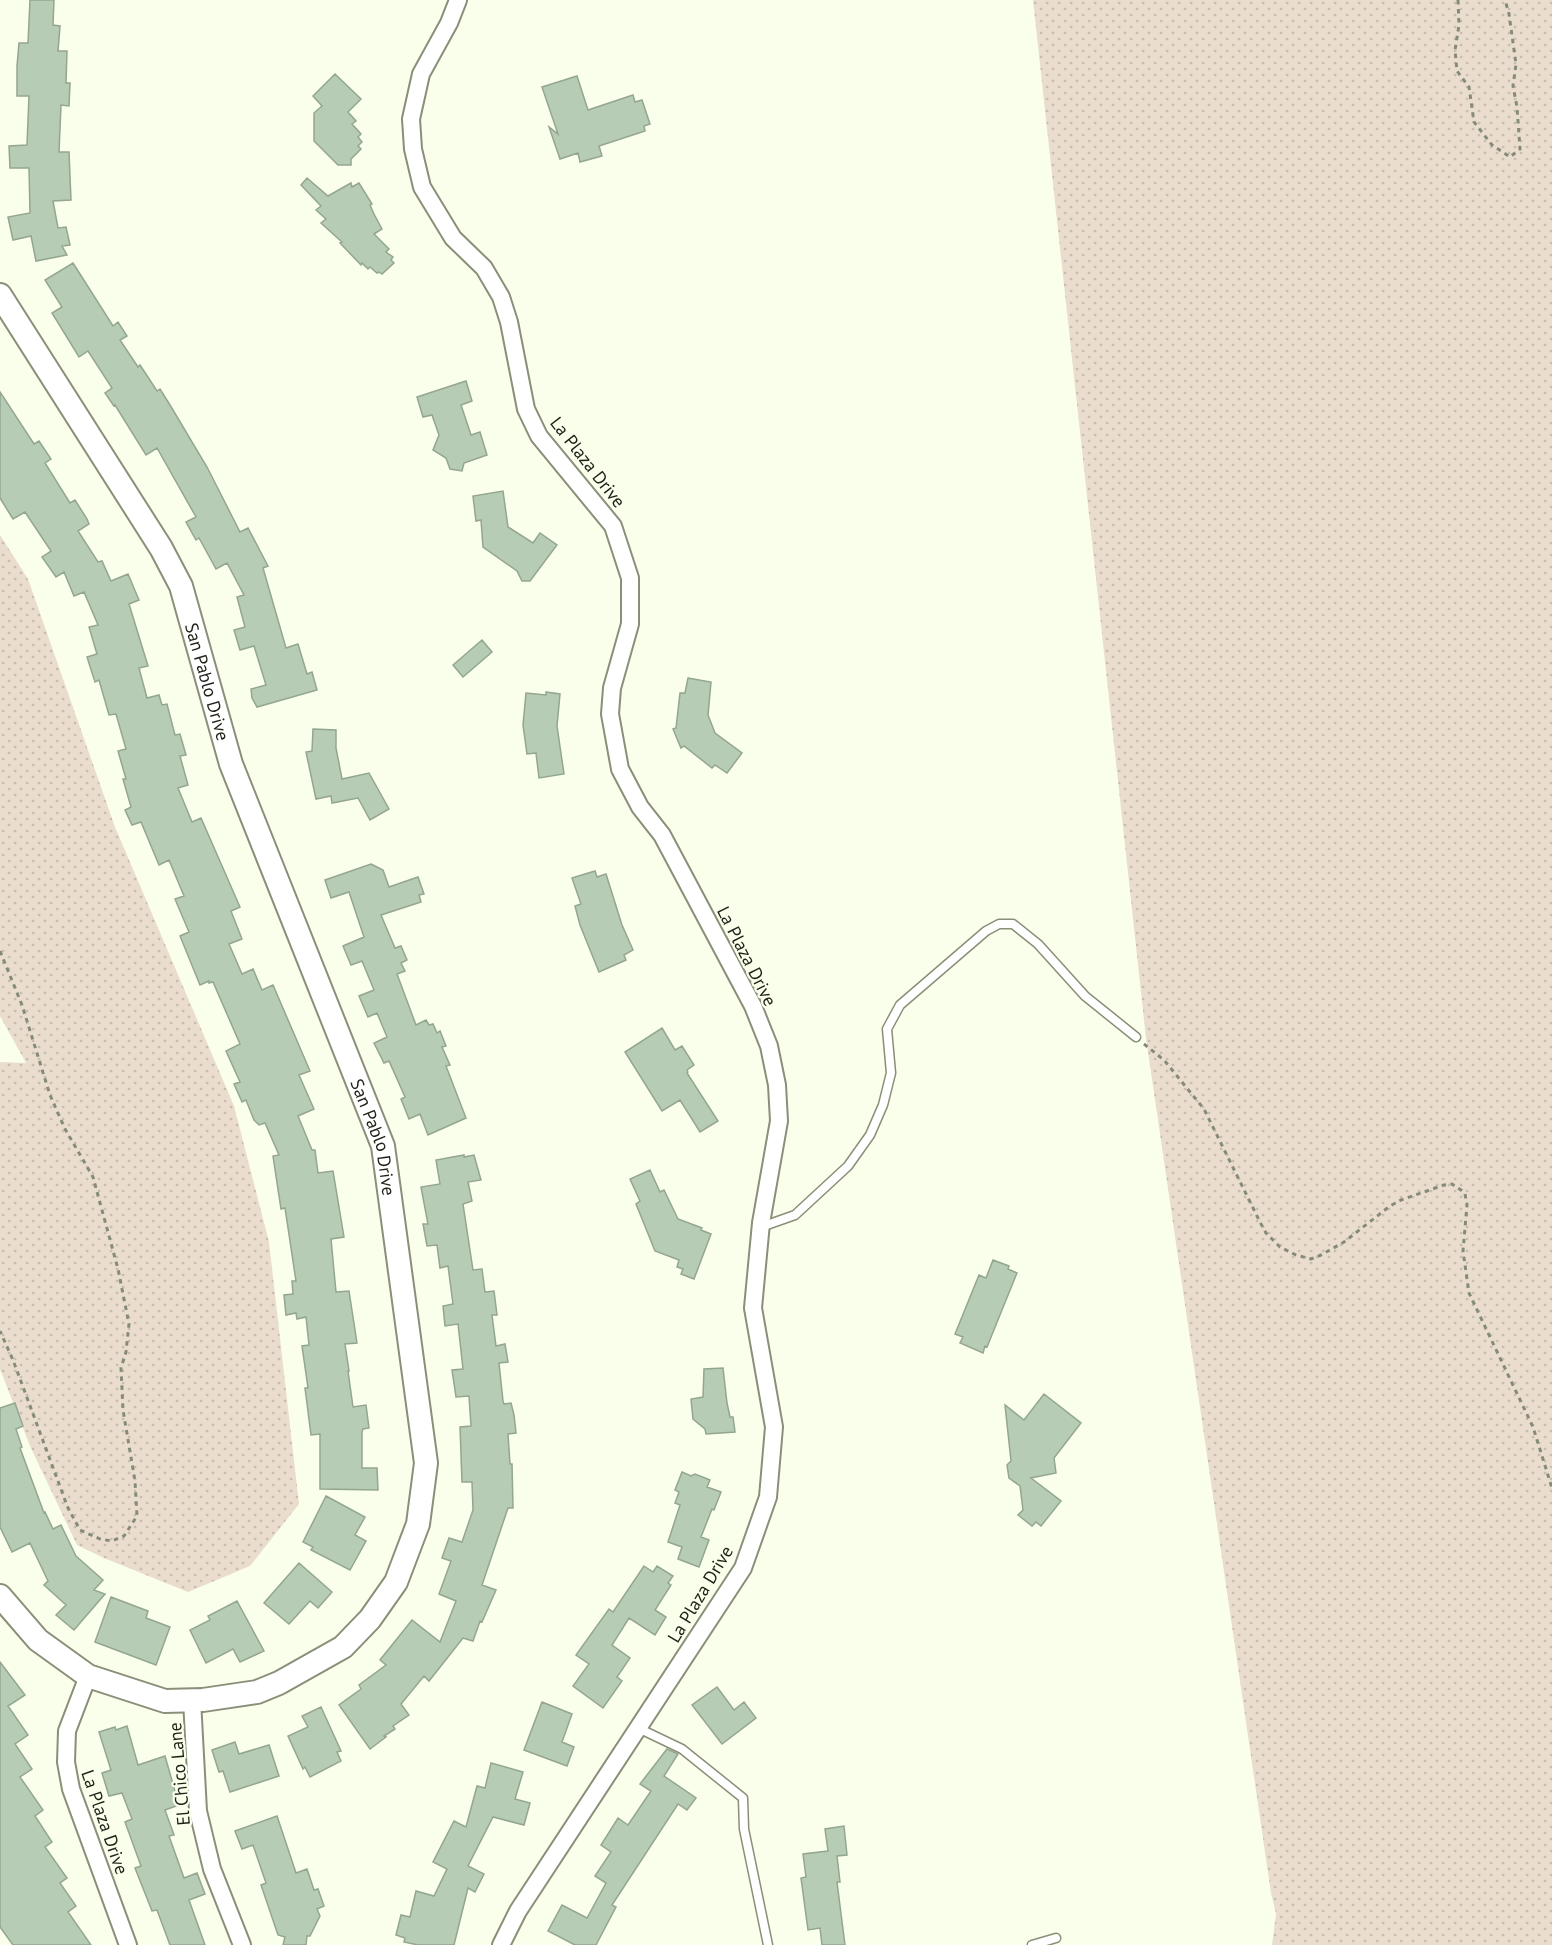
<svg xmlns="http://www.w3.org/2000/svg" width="1552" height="1945" font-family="'PT Sans',sans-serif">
<defs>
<pattern id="grass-dots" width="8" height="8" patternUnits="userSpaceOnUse" patternTransform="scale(1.5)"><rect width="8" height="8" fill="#eaddce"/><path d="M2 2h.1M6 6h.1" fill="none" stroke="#c8bdb0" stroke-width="1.8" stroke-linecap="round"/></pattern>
</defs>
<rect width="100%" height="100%" fill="#f9ffea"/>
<path fill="url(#grass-dots)" d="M 1033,0 L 1552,0 L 1552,1945 L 1272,1945 L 1276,1914 L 1271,1893 L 1146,1038 Z
M 0,535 L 28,579 L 115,827 L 234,1106 L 269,1242 L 299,1504 L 250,1566 L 188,1592 L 104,1558 L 77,1545 L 30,1446 L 0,1369 L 0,1062 L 26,1063 L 0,1016 Z"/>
<path fill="#b6ccb4" stroke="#94a591" stroke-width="1.5" d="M 30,0 L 54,0 L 53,25 L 60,26 L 58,51 L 67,51 L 66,83 L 70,83 L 69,106 L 61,105 L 59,152 L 69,152 L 71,200 L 53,201 L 58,228 L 66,227 L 70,245 L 62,246 L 67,255 L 36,261 L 31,236 L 13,240 L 8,217 L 30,213 L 29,168 L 10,168 L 9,146 L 27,145 L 29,96 L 17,96 L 17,66 L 19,43 L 28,43 Z
M 335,74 L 361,99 L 348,112 L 356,121 L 352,124 L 361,134 L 358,137 L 362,142 L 358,146 L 361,149 L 351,159 L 351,165 L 338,165 L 314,141 L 314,113 L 322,106 L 313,96 Z
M 577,76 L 588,110 L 633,95 L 635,102 L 642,100 L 650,124 L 644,126 L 645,131 L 599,146 L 602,156 L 580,162 L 578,153 L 560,159 L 549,127 L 558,134 L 542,87 Z
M 307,178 L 328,196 L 351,183 L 352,187 L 359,183 L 372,204 L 370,205 L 374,214 L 382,229 L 374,234 L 389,249 L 386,252 L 393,257 L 391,260 L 394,263 L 382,274 L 379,272 L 377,273 L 370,267 L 368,269 L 362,263 L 361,265 L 340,243 L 342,242 L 321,223 L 326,219 L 316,210 L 321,206 L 301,185 Z
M 73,263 L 113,326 L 118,322 L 127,336 L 120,340 L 138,367 L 140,365 L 157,391 L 160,389 L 170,405 L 207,467 L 240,532 L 248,528 L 268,566 L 263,568 L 286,648 L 298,644 L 307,674 L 312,672 L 317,690 L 257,707 L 252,698 L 251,689 L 266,685 L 254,646 L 240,650 L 234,630 L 245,627 L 237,597 L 244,595 L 227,563 L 216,569 L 199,538 L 196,540 L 186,522 L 196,517 L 157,448 L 146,455 L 115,405 L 114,406 L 105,393 L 112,388 L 88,351 L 79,357 L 52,313 L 62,307 L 45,280 Z
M 466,381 L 472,401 L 461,405 L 471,435 L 480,432 L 487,455 L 464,463 L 462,471 L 450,469 L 446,458 L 433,450 L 439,435 L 432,415 L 423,417 L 417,397 Z
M 0,392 L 34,444 L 39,441 L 51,459 L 45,463 L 70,503 L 75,500 L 87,519 L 89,524 L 78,531 L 98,562 L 102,561 L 111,581 L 128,574 L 139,600 L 129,604 L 148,666 L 139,668 L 147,698 L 159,695 L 162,705 L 167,704 L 175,735 L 180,734 L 186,755 L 180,756 L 188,785 L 178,788 L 192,822 L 201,818 L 240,907 L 231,911 L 242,939 L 229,944 L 242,974 L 253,969 L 262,990 L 273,985 L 310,1071 L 299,1075 L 314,1109 L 298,1116 L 312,1150 L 315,1150 L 318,1173 L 333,1171 L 344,1237 L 331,1239 L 336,1292 L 349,1291 L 357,1343 L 345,1344 L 349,1371 L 348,1371 L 353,1407 L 366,1405 L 369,1428 L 363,1429 L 362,1432 L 362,1468 L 377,1468 L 378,1490 L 320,1489 L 320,1434 L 311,1435 L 305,1388 L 308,1388 L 302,1346 L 309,1345 L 306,1317 L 297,1319 L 296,1313 L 286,1315 L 284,1295 L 293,1294 L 292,1281 L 296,1281 L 285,1208 L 281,1209 L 273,1156 L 279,1155 L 265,1123 L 259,1125 L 254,1120 L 246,1100 L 242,1102 L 234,1084 L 240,1082 L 226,1051 L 240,1044 L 213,982 L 209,983 L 209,981 L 200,985 L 180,936 L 189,932 L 175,899 L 184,896 L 169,860 L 159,865 L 141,822 L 132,825 L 125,810 L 131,807 L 123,779 L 126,779 L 118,751 L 126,749 L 116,714 L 109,715 L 99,680 L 95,682 L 87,657 L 97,654 L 89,627 L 98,625 L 84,592 L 74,596 L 64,572 L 56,577 L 42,557 L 51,551 L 25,512 L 13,519 L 0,498 Z
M 503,491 L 508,527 L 533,543 L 540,533 L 557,545 L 530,581 L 522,581 L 517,571 L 483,547 L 481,520 L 476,521 L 473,496 Z
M 482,640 L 492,652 L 463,677 L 453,665 Z
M 688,678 L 711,682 L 708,715 L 715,733 L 742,753 L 727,773 L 715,765 L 712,768 L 684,746 L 681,748 L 673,729 L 676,728 L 680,693 L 685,693 Z
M 546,692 L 560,694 L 557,726 L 564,774 L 539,778 L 536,753 L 527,754 L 523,725 L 526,693 L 546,695 Z
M 313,729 L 336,730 L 336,748 L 342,779 L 369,773 L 389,809 L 370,820 L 358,798 L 332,803 L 331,796 L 316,799 L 306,752 L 312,751 Z
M 371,864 L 383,870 L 389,887 L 418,877 L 424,894 L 419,895 L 421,902 L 381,915 L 395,948 L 401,946 L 407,960 L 401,963 L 405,971 L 397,974 L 416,1025 L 426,1020 L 429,1025 L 433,1024 L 437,1033 L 440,1031 L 446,1046 L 442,1047 L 450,1065 L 446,1066 L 466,1118 L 428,1135 L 420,1114 L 409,1119 L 401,1099 L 405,1097 L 389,1061 L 384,1063 L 374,1043 L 387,1037 L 377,1013 L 368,1017 L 359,996 L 374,990 L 362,961 L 351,965 L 343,946 L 364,937 L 349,892 L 331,898 L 325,880 Z
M 595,871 L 597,877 L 606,874 L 622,925 L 633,950 L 624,955 L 626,960 L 599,972 L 580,925 L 575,906 L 581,904 L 572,878 Z
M 662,1028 L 675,1050 L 682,1046 L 694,1065 L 687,1070 L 688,1072 L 687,1073 L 718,1121 L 700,1132 L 680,1100 L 662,1111 L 625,1052 Z
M 464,1155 L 464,1157 L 474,1155 L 481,1180 L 468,1182 L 472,1201 L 463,1204 L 473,1270 L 482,1269 L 485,1292 L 494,1291 L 497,1315 L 492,1315 L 496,1346 L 505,1344 L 508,1362 L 499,1363 L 503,1401 L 504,1404 L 511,1403 L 514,1415 L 516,1433 L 508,1434 L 510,1464 L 512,1464 L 513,1508 L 508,1508 L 482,1585 L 496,1590 L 482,1622 L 480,1621 L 473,1641 L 463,1638 L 429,1681 L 424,1676 L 401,1704 L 409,1715 L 393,1726 L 395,1729 L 384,1736 L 386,1737 L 370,1749 L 339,1705 L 361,1689 L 359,1685 L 386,1665 L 380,1660 L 412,1620 L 440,1642 L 456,1601 L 439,1594 L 451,1561 L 442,1558 L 449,1538 L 462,1542 L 473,1510 L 472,1482 L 462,1482 L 460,1427 L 471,1426 L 469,1396 L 456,1397 L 452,1370 L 463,1369 L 458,1324 L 445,1326 L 443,1306 L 453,1304 L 448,1266 L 440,1268 L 437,1245 L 427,1246 L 423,1224 L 428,1224 L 421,1187 L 440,1184 L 436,1160 Z
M 650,1170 L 660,1192 L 664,1190 L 678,1219 L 702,1228 L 701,1230 L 711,1234 L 694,1279 L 681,1274 L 683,1269 L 677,1267 L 679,1260 L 655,1251 L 636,1204 L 640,1201 L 630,1179 Z
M 993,1260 L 1009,1266 L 1008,1269 L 1017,1273 L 987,1347 L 985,1346 L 983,1353 L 960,1343 L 963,1337 L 955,1334 L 979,1275 L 986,1278 Z
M 723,1368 L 727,1403 L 730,1417 L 733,1417 L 735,1432 L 706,1434 L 705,1429 L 693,1419 L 691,1399 L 703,1397 L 704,1369 Z
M 1044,1394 L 1081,1423 L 1054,1458 L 1056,1473 L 1031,1478 L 1061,1501 L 1041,1526 L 1036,1522 L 1032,1526 L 1018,1515 L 1023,1510 L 1020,1486 L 1009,1478 L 1007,1465 L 1011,1461 L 1005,1405 L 1024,1420 Z
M 15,1403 L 23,1426 L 16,1429 L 22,1447 L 20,1448 L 44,1513 L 45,1512 L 53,1529 L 61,1525 L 76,1556 L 103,1580 L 94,1590 L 105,1594 L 74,1630 L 56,1615 L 66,1605 L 44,1585 L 48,1581 L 30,1543 L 12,1552 L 0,1527 L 0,1408 Z
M 682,1472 L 691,1476 L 695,1474 L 710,1480 L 707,1487 L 721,1492 L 714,1510 L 712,1509 L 701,1537 L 709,1540 L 699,1567 L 678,1559 L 682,1547 L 668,1542 L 680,1505 L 675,1503 L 679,1492 L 675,1490 Z
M 326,1496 L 365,1517 L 355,1535 L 366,1541 L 350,1570 L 311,1550 L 313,1547 L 303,1542 Z
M 299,1563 L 332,1592 L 318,1608 L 310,1601 L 289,1624 L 264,1603 Z
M 644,1566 L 653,1572 L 657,1566 L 673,1576 L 668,1583 L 671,1585 L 655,1610 L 666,1617 L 655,1635 L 629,1618 L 612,1645 L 630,1658 L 617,1677 L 622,1681 L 603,1708 L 573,1686 L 589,1664 L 576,1655 L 609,1609 L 613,1612 Z
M 111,1597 L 148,1611 L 146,1618 L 170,1627 L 156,1665 L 95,1642 Z
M 237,1601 L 264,1651 L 240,1662 L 233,1649 L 206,1663 L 190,1630 L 210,1620 L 208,1616 Z
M 0,1662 L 25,1695 L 8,1706 L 28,1735 L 15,1744 L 32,1769 L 20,1777 L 43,1810 L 35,1816 L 52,1842 L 45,1847 L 67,1878 L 60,1883 L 76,1906 L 68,1912 L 91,1945 L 13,1945 L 0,1927 Z
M 717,1687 L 734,1710 L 744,1702 L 756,1718 L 722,1744 L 692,1705 Z
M 542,1702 L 572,1714 L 562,1742 L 574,1747 L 567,1766 L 524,1750 Z
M 321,1707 L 341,1751 L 337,1752 L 341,1761 L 310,1777 L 305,1767 L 303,1769 L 288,1736 L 308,1727 L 302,1716 Z
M 127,1726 L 138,1765 L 165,1756 L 179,1805 L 165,1810 L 174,1835 L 169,1836 L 184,1878 L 197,1873 L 205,1894 L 189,1900 L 205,1945 L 170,1945 L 157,1910 L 152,1911 L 135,1868 L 141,1866 L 125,1822 L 132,1819 L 122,1793 L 109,1796 L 102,1773 L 111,1770 L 99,1732 L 115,1727 L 116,1730 Z
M 235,1742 L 239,1754 L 269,1745 L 279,1776 L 230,1792 L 223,1771 L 219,1772 L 212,1750 Z
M 667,1749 L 678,1754 L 664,1776 L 696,1798 L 687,1810 L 678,1804 L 612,1905 L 616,1907 L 596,1945 L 575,1945 L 548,1931 L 562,1905 L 587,1918 L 606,1883 L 595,1876 L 611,1852 L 601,1845 L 618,1818 L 628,1825 L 651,1791 L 640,1784 Z
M 491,1763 L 523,1772 L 515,1799 L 530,1803 L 524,1825 L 493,1817 L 468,1866 L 484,1874 L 475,1892 L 468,1888 L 454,1945 L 418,1945 L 404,1942 L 405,1938 L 396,1935 L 401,1915 L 410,1917 L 416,1891 L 434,1896 L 447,1869 L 433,1862 L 454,1821 L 466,1827 L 477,1786 L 485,1788 Z
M 277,1816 L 296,1873 L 307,1869 L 314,1890 L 318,1889 L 324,1906 L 317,1909 L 320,1916 L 310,1936 L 307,1936 L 306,1945 L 283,1945 L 285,1937 L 278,1935 L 261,1885 L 266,1883 L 253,1845 L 242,1849 L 235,1831 Z
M 844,1826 L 847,1855 L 837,1856 L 840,1882 L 837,1882 L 845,1945 L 822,1945 L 820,1928 L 808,1930 L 801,1878 L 806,1877 L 803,1854 L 828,1851 L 825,1829 Z"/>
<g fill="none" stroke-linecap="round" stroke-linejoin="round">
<defs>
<path id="lane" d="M 761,1227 L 795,1215 L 848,1166 L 870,1135 L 883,1105 L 891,1073 L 887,1029 L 900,1005 L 986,931 L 999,924 L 1013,924 L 1038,944 L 1085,996 L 1136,1037
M 638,1728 L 682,1749 L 743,1798 L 744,1829 L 768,1945
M 1032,1945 L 1056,1938"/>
<path id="street" d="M 458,0 L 449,23 L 421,74 L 411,119 L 413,149 L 422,187 L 453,238 L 484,268 L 501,297 L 509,322 L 526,409 L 539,436 L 613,526 L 630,578 L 630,624 L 612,688 L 610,714 L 620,769 L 640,807 L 662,835 L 753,1006 L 769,1046 L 777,1085 L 779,1121 L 761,1223 L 753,1308 L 774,1427 L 768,1497 L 743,1568 L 518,1911 L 501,1945
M 88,1676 L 67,1731 L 66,1762 L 71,1789 L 128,1945
M 192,1700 L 198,1811 L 212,1869 L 242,1945"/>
<g id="secondary">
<path id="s1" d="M 0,295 L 161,548 L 181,586 L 231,764 L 383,1146 L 426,1463 L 418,1524 L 396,1582 L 370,1619 L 343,1647 L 279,1683 L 257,1692 L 203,1700 L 165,1701 L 88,1676 L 38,1640 L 0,1596"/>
</g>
</defs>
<use href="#lane" stroke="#898f78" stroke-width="11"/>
<use href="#street" stroke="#898f78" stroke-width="20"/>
<use href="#secondary" stroke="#898f78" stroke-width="26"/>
<path stroke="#868a7b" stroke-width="3" stroke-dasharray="4.5 4.5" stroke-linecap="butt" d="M 1458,0 L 1459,25 L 1455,50 L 1457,71 L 1469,87 L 1474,122 L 1492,145 L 1510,157 L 1520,149 L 1517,107 L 1513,86 L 1516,64 L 1509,14 L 1505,0
M 0,951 L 22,1005 L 50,1095 L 65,1129 L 93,1177 L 118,1269 L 129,1324 L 126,1352 L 121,1368 L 123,1410 L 135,1481 L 137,1516 L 124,1536 L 112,1541 L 100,1539 L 80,1530 L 68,1508 L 13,1360 L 0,1331
M 1144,1044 L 1164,1060 L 1204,1109 L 1260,1222 L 1266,1233 L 1280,1247 L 1296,1255 L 1311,1259 L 1321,1255 L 1344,1242 L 1390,1206 L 1401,1200 L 1444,1185 L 1452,1184 L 1461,1190 L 1465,1194 L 1467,1205 L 1463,1251 L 1469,1293 L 1533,1427 L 1552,1488"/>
<use href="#lane" stroke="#fff" stroke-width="8"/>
<use href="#street" stroke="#fff" stroke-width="16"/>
<use href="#secondary" stroke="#fff" stroke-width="22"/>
</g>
<g text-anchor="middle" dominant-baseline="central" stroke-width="4.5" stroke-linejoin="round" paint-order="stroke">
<g font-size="18" fill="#1f2118" stroke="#f9ffea">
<text transform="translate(588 462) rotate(52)">La Plaza Drive</text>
<text stroke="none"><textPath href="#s1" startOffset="442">San Pablo Drive</textPath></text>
<text transform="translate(747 956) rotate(63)">La Plaza Drive</text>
<text stroke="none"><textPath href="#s1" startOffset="928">San Pablo Drive</textPath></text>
<text transform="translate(700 1594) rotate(-59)">La Plaza Drive</text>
<text transform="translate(179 1774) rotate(-95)">El Chico Lane</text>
<text transform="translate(105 1822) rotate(71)">La Plaza Drive</text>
</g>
</g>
</svg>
